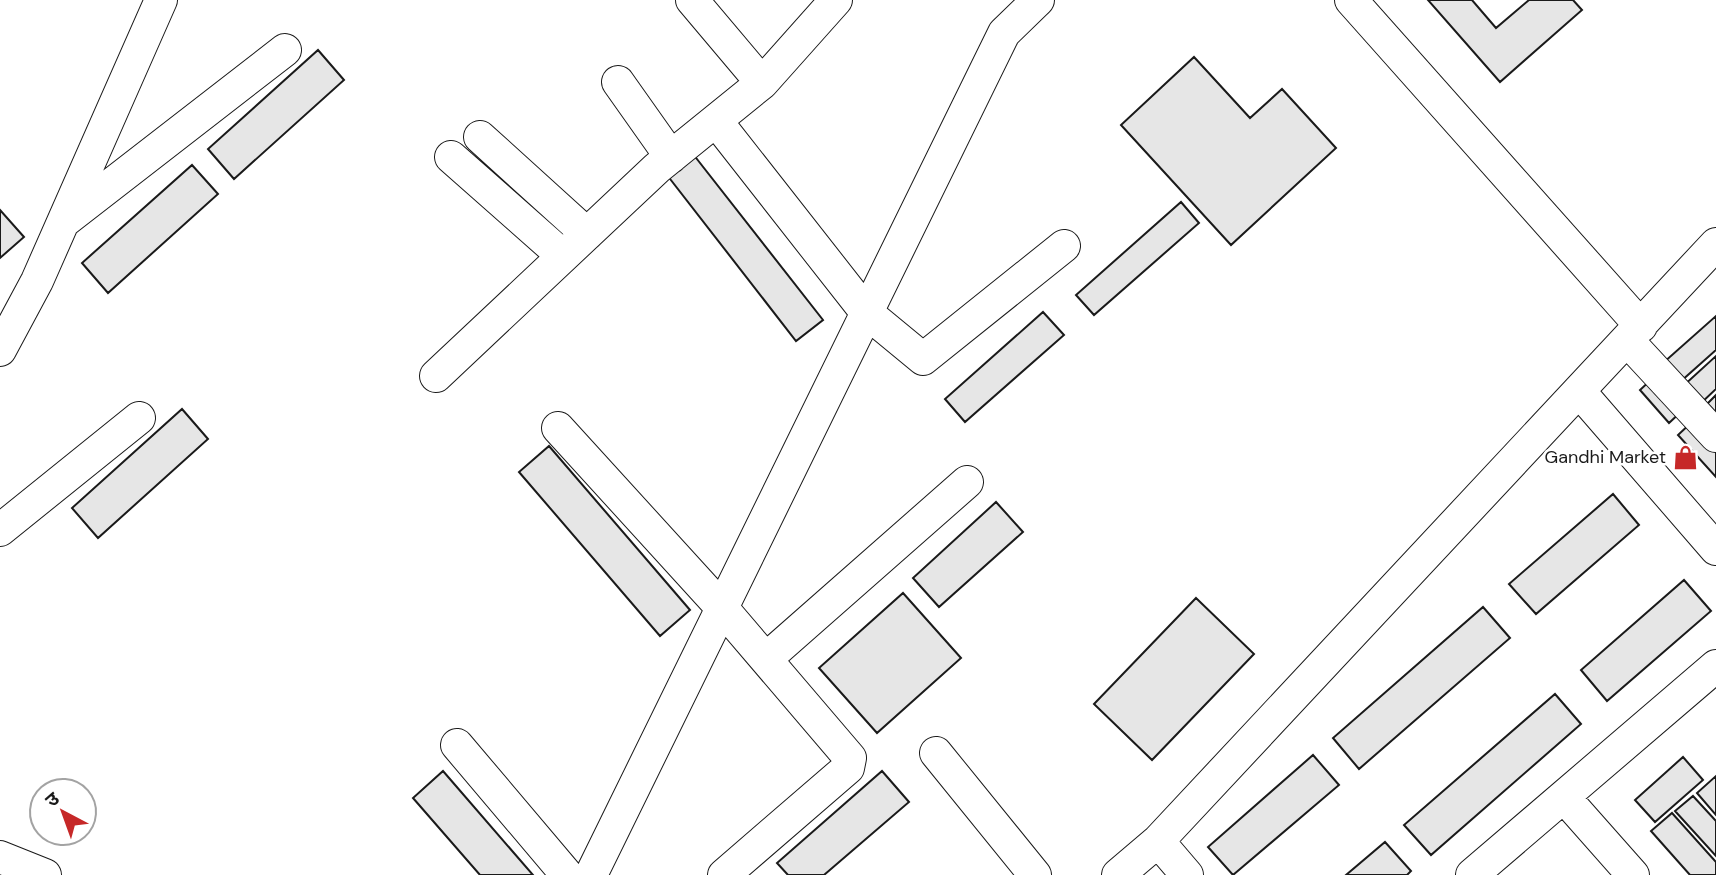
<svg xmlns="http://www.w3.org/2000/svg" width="1716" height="875" font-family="'DM Sans','Noto Sans Devanagari',sans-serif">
<rect width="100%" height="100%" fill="#fff"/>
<path fill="#e6e6e6" stroke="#1a1a1a" stroke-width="2" d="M 1428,0 L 1472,0 L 1496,28 L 1529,0 L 1573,0 L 1582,10 L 1500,82 Z
M 318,50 L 344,80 L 234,179 L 208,149 Z
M 1194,57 L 1250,118 L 1282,89 L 1336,148 L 1231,245 L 1121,125 Z
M 693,154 L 823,320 L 796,341 L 667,175 Z
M 192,165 L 218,194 L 108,293 L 82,263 Z
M 1181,202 L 1199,223 L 1094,315 L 1076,295 Z
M 0,210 L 24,237 L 0,258 Z
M 1043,312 L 1064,335 L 965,422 L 945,399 Z
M 1716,316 L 1716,350 L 1680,382 L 1663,363 Z
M 1716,356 L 1716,389 L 1699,405 L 1682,387 Z
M 1655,376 L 1684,409 L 1669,423 L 1640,390 Z
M 1716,395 L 1716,422 L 1703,408 Z
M 182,409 L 208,439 L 98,538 L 72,508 Z
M 1694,420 L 1716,445 L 1716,477 L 1678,435 Z
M 549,446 L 690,610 L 660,636 L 519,472 Z
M 1613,494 L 1639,525 L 1536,614 L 1509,584 Z
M 996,502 L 1023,532 L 939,607 L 913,578 Z
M 1684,580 L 1711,611 L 1607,701 L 1581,670 Z
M 903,593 L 961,658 L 877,733 L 819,668 Z
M 1196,598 L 1254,654 L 1152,760 L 1094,704 Z
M 1483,607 L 1510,638 L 1359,769 L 1333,738 Z
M 1555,694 L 1581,724 L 1431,855 L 1404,825 Z
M 1313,755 L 1339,785 L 1233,875 L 1208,847 Z
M 1683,757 L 1703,780 L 1655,822 L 1635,800 Z
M 443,771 L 533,875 L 480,875 L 413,798 Z
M 882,771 L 909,802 L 824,875 L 788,875 L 777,863 Z
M 1716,776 L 1716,815 L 1697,793 Z
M 1693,796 L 1716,821 L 1716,856 L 1675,811 Z
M 1672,813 L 1716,862 L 1716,875 L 1690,875 L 1651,831 Z
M 1385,842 L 1411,871 L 1407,875 L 1346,875 Z"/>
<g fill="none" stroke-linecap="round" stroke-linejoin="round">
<defs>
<path id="minor" d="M 1351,0 L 1641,326
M 618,82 L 671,157
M 762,83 L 836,0
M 717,122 L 866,312 L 923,359 L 1064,246
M 480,137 L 587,234
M 451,157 L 563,256
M 67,219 L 285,50
M 1627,340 L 1716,436
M 0,350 L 37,281 L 161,0
M 436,376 L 657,168 L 762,83 L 692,0
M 1579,391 L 1716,549
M 558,428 L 722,608 L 850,758 L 848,768 L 724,875
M 0,530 L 139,418
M 766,659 L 967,482
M 457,745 L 567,875
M 936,753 L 1035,875
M 1564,797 L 1633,875
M 1158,841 L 1187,875
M 0,857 L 45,875
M 591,875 L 1004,33 L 1038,0
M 1118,875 L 1158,841 L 1716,244
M 1472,875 L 1716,666"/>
</defs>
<use href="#minor" stroke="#1a1a1a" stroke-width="34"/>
<use href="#minor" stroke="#fff" stroke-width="32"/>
</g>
<defs>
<symbol id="shop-bare" viewBox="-9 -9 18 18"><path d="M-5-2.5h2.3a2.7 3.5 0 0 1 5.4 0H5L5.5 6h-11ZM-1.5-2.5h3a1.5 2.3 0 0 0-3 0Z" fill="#c62828" stroke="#fff" stroke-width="2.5" paint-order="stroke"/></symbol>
</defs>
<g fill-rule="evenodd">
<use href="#shop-bare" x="1668" y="440" width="35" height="35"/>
</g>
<g text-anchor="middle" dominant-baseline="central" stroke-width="5" stroke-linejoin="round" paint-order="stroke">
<g font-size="18" fill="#1a1a1a" stroke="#fff" text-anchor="end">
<text x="1666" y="457">Gandhi Market</text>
</g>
</g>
<g transform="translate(63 812) rotate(319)"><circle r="33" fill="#ffffff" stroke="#a3a3a3" stroke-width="2"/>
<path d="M0-5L12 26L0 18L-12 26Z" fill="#c62828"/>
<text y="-10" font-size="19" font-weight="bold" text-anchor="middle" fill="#1a1a1a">उ</text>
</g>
</svg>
